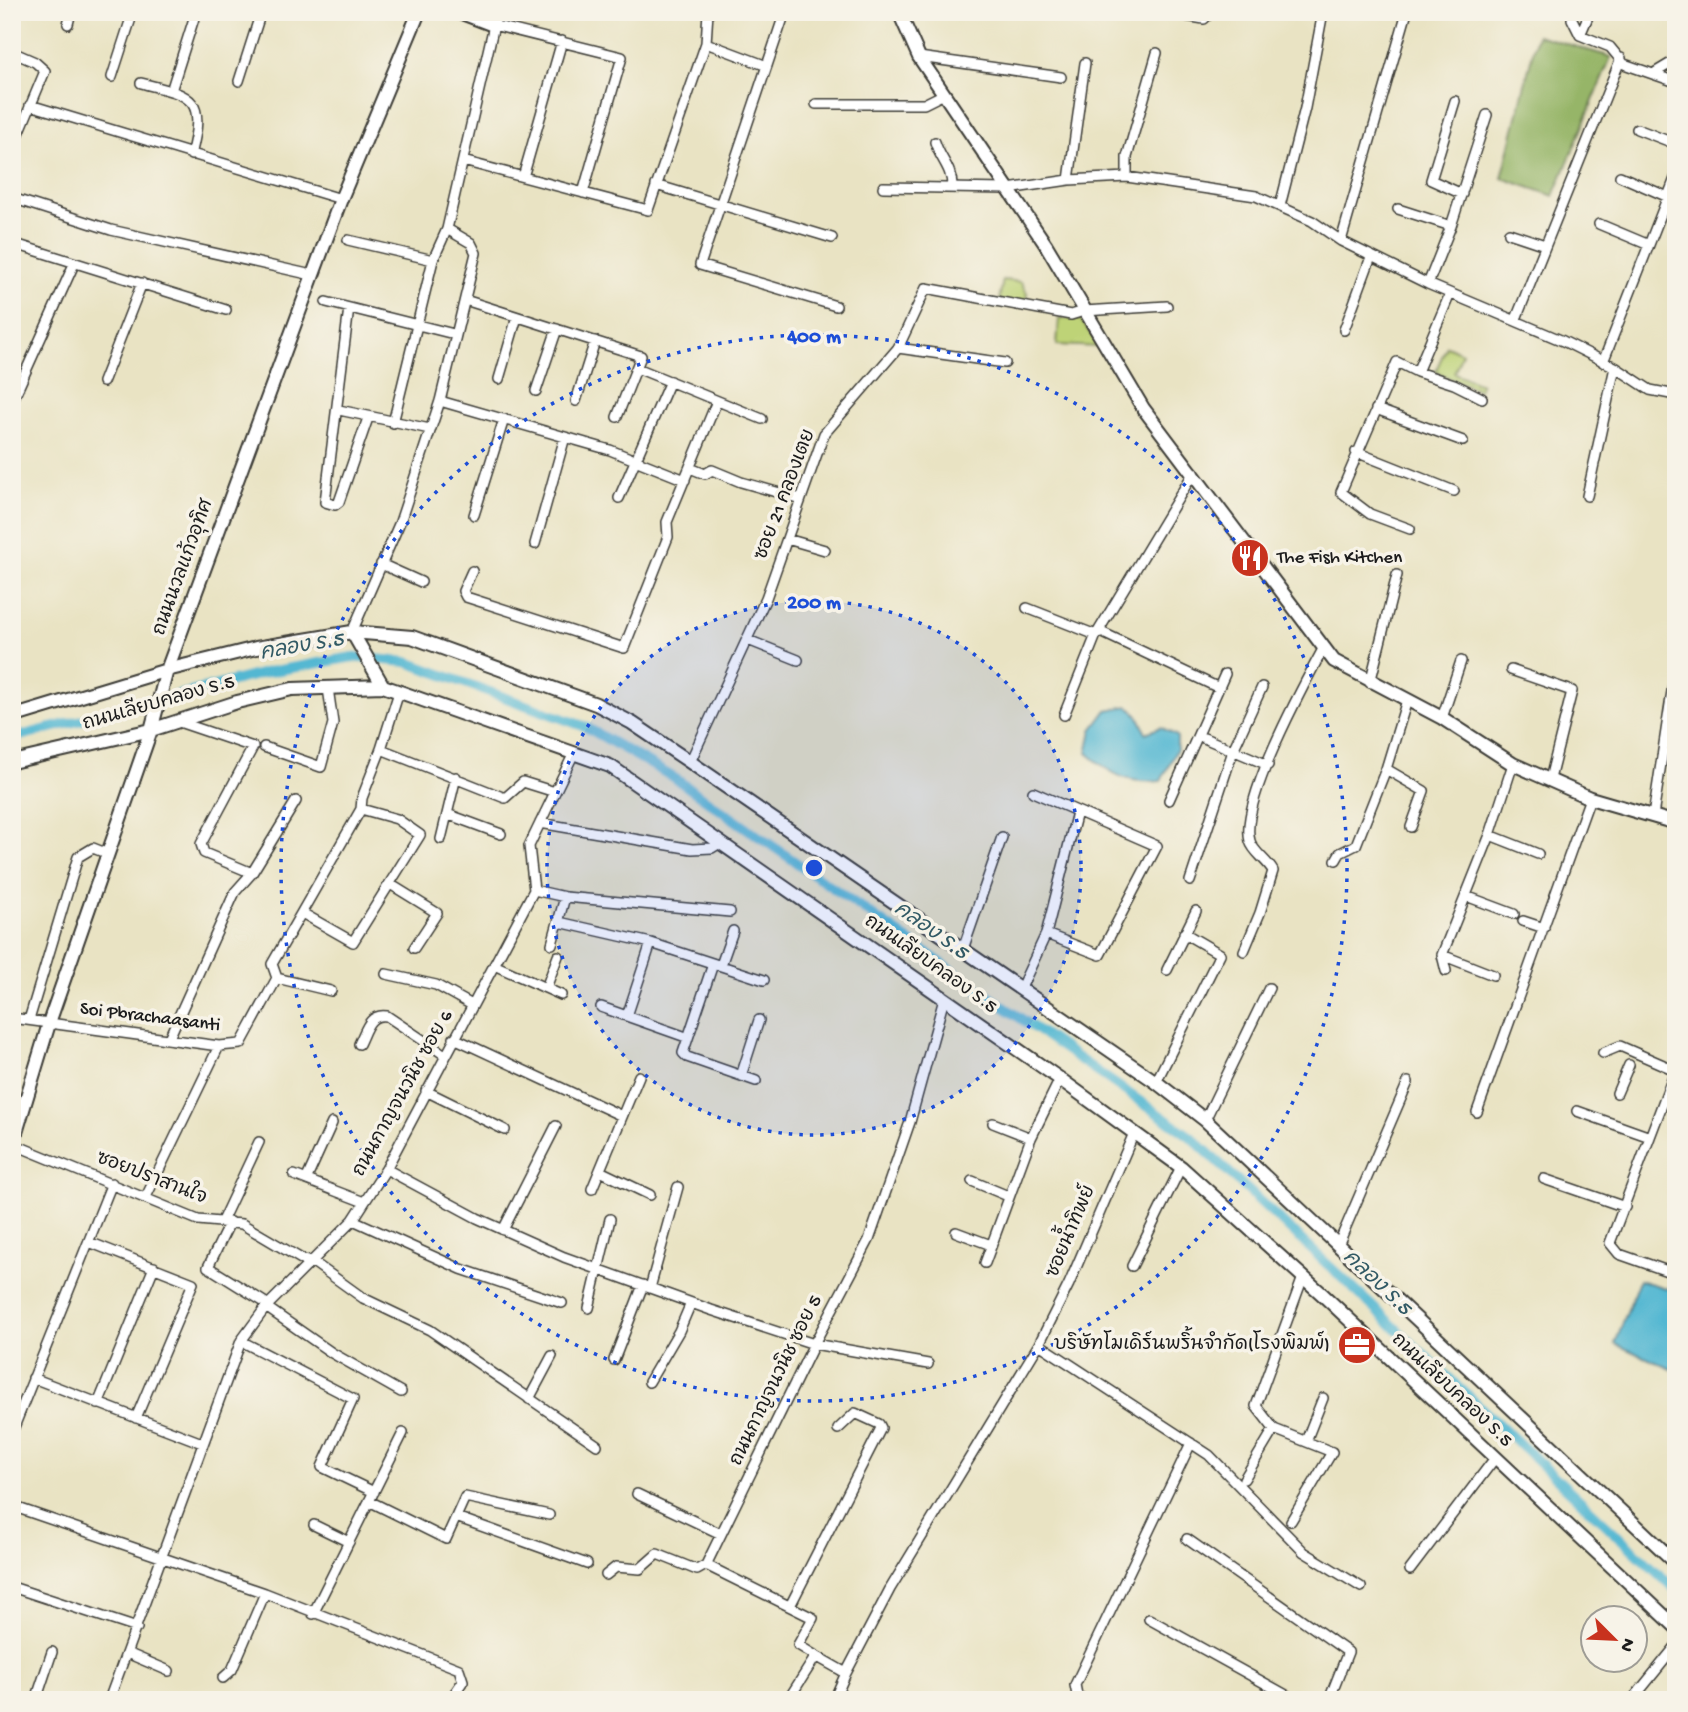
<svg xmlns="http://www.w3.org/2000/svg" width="1688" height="1712" font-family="'Gochi Hand','Playpen Sans Thai',sans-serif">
<rect width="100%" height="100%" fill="#f7f3e8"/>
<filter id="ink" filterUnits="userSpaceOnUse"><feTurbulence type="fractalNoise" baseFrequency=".0143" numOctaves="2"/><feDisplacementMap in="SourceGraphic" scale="14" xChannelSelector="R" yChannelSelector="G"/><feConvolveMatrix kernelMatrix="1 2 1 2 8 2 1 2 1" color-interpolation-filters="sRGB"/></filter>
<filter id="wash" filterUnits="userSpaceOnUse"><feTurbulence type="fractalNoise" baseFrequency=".00686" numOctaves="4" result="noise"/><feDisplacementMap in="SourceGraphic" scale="28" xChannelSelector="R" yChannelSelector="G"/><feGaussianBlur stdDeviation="1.57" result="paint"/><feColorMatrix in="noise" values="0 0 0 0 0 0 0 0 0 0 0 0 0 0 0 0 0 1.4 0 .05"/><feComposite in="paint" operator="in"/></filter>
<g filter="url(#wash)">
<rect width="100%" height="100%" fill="#e9e3c3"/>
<path fill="#bed377" stroke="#6d784a" stroke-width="2" d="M 1003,280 L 1021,282 L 1027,293 L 1025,306 L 999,300 Z
M 1059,319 L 1080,319 L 1100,347 L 1057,345 Z
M 1447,346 L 1462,353 L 1454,373 L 1481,384 L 1479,390 L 1435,372 Z"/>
<path fill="#96b568" stroke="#596842" stroke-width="2" d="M 1537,35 L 1611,57 L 1554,196 L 1502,178 Z"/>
<path fill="#53b7d2" stroke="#386a77" stroke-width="2" d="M 1128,706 L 1139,717 L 1146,733 L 1161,727 L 1177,736 L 1177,749 L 1161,781 C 1127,784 1112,775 1087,753 L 1092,730 L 1107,710 Z
M 1639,1280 L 1676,1291 L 1676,1371 L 1615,1344 Z"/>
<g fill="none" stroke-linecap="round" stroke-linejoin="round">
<path stroke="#53b7d2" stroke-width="10" d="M 12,738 L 268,672 L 353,657 L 407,662 L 586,727 L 676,779 L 1190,1136 L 1676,1590"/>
</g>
</g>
<g filter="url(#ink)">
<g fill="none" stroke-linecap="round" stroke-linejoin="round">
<defs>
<path id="minor" d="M 785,12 L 700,265 L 836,306
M 1162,12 L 1204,19 L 1211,12
M 1572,19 L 1580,35 L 1610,47 L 1624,64 L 1676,82
M 68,24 L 71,12
M 493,25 L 622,57 L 583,193
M 1580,35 L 1590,12
M 706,43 L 767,66
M 12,52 L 35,62 L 45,71 L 12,150
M 919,57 L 1061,77
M 1656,72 L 1676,60
M 112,77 L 133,12
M 239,81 L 261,12
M 141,83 C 193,96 206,97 191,155
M 171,91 L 196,12
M 1455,101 L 1431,180 L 1462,194
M 816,104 L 924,104 L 944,94
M 30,105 L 341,199
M 1637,129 L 1676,144
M 935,142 C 940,159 952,168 952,186
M 463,161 L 648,210 L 706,43 L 708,12
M 1620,176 L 1668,197
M 523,177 L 562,41
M 1127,177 L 1127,157 L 1157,53
M 1069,180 L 1085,63
M 656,185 L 832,238
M 883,187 L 1008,189 L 1069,180 L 1127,177 L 1256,196 L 1312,221 L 1341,241 L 1428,284 L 1563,341 L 1615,367 L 1650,390 L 1676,395
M 12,198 L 111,230 L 312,275
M 1280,206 L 1305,108 L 1323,12
M 1398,209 L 1451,226
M 1599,224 L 1649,245
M 1509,233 L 1545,245
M 348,240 L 433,260
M 1341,241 L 1407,12
M 12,243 L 226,310
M 1428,284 L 1451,226 L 1487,115
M 465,300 L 641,356 L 617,417
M 326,302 L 454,334
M 349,308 L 325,502 L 335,505 L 339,502 L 368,418
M 1516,319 L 1621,58
M 1344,330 L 1371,257
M 898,348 L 1005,363
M 1603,362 L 1676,176
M 637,368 L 762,419
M 1417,372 L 1454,384 L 1482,398
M 499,379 L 517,317
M 103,382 L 142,283
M 536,391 L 557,329
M 440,401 L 610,450 L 685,480
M 576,401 L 595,341
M 12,402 L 74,264
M 1376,409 L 1463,441
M 339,410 L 430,429
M 393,423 L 433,260 L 447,229
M 1356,452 L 1454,491
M 690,468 L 705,474 L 712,470 L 741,482 L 801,499
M 1587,496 L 1615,367
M 619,498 L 670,381
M 474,515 L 504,419
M 1410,529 L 1370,514 L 1341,492 L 1397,362 L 1417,372 L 1450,294
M 787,539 L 825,550
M 535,544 L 565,437
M 381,564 L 421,582
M 472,571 L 463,591 L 466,597 L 624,648 L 668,537 L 667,522 L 717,401
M 1027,608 L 1096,635
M 1099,631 L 1219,688
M 352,632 L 400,522 L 440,401 L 476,253 L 471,243 L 447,229 L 497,12
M 748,640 L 798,660
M 1511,670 L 1572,691 L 1550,779
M 1370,683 L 1397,575
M 1064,715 L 1096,635 L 1194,472
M 1442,718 L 1461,661
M 179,722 L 253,747 L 201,844 L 204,853 L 252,873
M 1204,738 L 1268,765
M 264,747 L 321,767 L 333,723 L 328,688
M 381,749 L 399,692
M 690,762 L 766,598 L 824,434 L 898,348 L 926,288 L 1071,315 L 1084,311 L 1167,306
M 1386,769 L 1424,791 L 1411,827
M 1033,792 L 1157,846 L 1100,955 L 1046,934
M 1169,800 L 1225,674
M 447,814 L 501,834
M 1653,816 L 1676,665
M 540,823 L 692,849 L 712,848 L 720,843
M 1490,835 L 1538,854
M 441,839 L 456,777
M 1336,860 L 1340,853 L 1356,845 L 1386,769 L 1407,700
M 1190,881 L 1234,748 L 1262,687
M 390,884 L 437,913 L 414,948
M 534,890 L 565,897 L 730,912
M 1466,896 L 1514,914
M 302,913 L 353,942 L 420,835 L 397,819 L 361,809
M 1523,921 L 1544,928
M 559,922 L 651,943 L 764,980
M 552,944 L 565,897
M 1244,951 L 1260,913 L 1273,871 C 1267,860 1253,852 1250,841 C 1239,803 1303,686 1323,649
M 962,952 L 1002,837
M 1442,955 L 1493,975
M 713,964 L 683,1053 L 687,1057 L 756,1081
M 494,965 L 561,995
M 721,965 L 733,931
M 1167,970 L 1196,911
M 1446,971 L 1442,955 L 1490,835 L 1513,764
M 386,974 L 436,985 L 472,1005
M 546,988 L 558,956
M 1020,990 L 1046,934 L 1077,812
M 331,991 L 277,978 L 272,964 L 361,809 L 362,798 L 381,749 L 505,798 L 523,782 L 555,792
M 601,1007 L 686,1037
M 627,1016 L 651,943
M 12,1018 L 219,1046 L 241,1044 L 277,978
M 29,1020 L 78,857 L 93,848 L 108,854
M 169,1038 L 235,892 L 252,873 L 296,801
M 454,1038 L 622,1116
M 359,1044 C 366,1030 369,1013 387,1016 L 445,1055
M 1603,1053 L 1620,1046 L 1675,1070
M 741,1076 L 759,1020
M 1156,1082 L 1220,954 L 1184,933
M 426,1091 L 505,1130
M 1617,1093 L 1629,1065
M 1577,1111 L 1650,1137 L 1610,1243 L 1619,1254 L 1676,1274
M 1477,1112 L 1590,798
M 1205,1120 L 1269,988
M 993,1123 L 1031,1138
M 1650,1137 L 1676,1068
M 13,1144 L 198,1220 L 242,1224 L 303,1260 L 313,1262 L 363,1298 L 430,1330 L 597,1445
M 386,1169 L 477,1218 L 564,1257 L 711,1310 L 814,1344 L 928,1364
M 600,1171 L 650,1195
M 294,1175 L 364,1202
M 307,1178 L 332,1123
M 1544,1179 L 1625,1207
M 972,1181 L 1008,1196
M 592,1189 L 639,1076
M 146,1197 L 219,1046
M 353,1220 L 461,1269 L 562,1303
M 222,1221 L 259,1142
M 230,1222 L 208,1267 L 269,1305
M 503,1230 L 556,1126
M 956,1232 L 991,1245
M 89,1242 L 193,1283 L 136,1418
M 1339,1243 L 1408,1082
M 985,1263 L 1031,1138 L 1060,1079
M 1132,1266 L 1181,1167
M 650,1288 L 678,1187
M 266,1307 L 332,1353 L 401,1392
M 589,1308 L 610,1219
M 241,1341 L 353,1399 L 322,1467 L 374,1492
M 1039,1344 L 1209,1455 L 1304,1552 L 1361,1587
M 614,1360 L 643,1285
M 33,1378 L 202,1443
M 649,1382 L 679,1331 L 691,1303
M 529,1399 L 552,1356
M 98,1404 L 154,1267
M 12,1432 L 112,1183
M 1306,1441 L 1323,1398
M 1244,1479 L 1274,1429
M 637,1494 L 721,1534
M 369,1501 L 446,1539 L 456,1517 L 587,1564
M 12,1506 L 265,1593 L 459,1669 L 463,1681 L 450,1700
M 456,1517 L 465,1497 L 549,1515
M 1291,1521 L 1332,1452 L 1274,1429 L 1256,1406 L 1303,1277
M 314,1525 L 349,1542
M 1187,1539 L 1348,1652 L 1329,1700
M 1410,1570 L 1495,1458
M 606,1575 L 616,1567 L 640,1569 L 657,1554 L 697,1570 L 706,1565
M 12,1587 L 137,1628
M 790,1606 L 881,1428 L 879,1424 L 855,1413 L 838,1429
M 313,1614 L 403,1433
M 1149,1619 L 1295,1700
M 127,1653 L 169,1671
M 816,1656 L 846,1673 L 890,1589 L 1039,1344 L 1069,1284 L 1134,1133
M 223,1678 L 232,1670 L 265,1593
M 36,1700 L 52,1652
M 109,1700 L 241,1341 L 266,1307 L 353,1220 L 386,1169 L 534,890 L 529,846 L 574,753
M 788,1700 L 816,1656 L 798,1645 L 813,1618 L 706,1565 L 814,1344 L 869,1240 L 910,1122 L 944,999
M 834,1700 L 846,1673
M 1084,1700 L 1077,1695 L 1075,1685 L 1191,1443
M 1632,1700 L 1676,1646"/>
<path id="tertiary" d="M 459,12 L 493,25
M 899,12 L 919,57 L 1046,245 L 1143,408 L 1334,661 L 1442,718 L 1513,764 L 1590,798 L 1676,823
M 352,632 L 383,686
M 12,717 L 167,670 L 256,648 L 352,632 L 412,637 L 596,704 L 632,723 L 690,762 L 1156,1082 L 1205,1120 L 1676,1563
M 12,762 L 151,730 L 237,702 L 292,689 L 383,686 L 610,766 L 1060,1079 L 1181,1167 L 1322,1294 L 1676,1627
M 12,1146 L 51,1017 L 151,730 L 167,670 L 341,199 L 419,12"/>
</defs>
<use href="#minor" stroke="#3b3a35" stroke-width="12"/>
<use href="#tertiary" stroke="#3b3a35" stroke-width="16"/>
<use href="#minor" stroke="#fff" stroke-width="9"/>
<use href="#tertiary" stroke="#fff" stroke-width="12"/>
</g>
</g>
<circle cx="814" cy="868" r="267" fill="#1d4ed8" fill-opacity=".12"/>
<g fill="none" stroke="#1d4ed8" stroke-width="3.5" stroke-dasharray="3.5 7">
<circle cx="814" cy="868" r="267"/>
<circle cx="814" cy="868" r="533"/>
</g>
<defs>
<symbol id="restaurant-disc" viewBox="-11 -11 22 22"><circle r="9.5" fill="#c8321e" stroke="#f7f3e8"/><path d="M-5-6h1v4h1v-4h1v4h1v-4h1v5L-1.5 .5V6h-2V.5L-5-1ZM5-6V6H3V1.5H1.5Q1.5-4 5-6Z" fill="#fff"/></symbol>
<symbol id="office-disc" viewBox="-11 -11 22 22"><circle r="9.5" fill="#c8321e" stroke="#f7f3e8"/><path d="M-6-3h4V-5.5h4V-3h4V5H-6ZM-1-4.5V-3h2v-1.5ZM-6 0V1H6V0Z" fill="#fff"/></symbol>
</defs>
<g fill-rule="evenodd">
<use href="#restaurant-disc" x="1228" y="536" width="44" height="44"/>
<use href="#office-disc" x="1335" y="1323" width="44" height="44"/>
</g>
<g text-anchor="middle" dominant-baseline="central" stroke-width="7" stroke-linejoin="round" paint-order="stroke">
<g font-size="19" fill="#1c1c1c" stroke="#f7f3e8">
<text transform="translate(786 495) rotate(-69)">ซอย 21 คลองเตย</text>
<text transform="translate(184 568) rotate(-70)">ถนนนวลแก้วอุทิศ</text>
<text transform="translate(159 704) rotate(-16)">ถนนเลียบคลอง ร.5</text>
<text transform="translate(930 965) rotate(35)">ถนนเลียบคลอง ร.5</text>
<text transform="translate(150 1018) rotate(7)">Soi Pbrachaasanti</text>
<text transform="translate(404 1094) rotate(-61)">ถนนกาญจนวนิช ซอย 6</text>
<text transform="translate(151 1179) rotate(21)">ซอยปราสานใจ</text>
<text transform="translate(1072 1232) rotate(-67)">ซอยน้ำทิพย์</text>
<text transform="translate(777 1381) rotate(-64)">ถนนกาญจนวนิช ซอย 5</text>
<text transform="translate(1451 1391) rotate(43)">ถนนเลียบคลอง ร.5</text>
</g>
<g font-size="19" fill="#1c1c1c" stroke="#f7f3e8" text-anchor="start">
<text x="1277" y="558">The Fish Kitchen</text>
<text x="1330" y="1345" text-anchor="end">บริษัทโมเดิร์นพริ้นจำกัด(โรงพิมพ์)</text>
</g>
<g font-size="21" font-style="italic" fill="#325a65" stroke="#f7f3e8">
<text transform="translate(302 648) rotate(-10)">คลอง ร.5</text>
<text transform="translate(930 932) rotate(35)">คลอง ร.5</text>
<text transform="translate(1376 1284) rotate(43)">คลอง ร.5</text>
</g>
</g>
<circle cx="814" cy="868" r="10" fill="#1d4ed8" stroke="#f7f3e8" stroke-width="3.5"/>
<g font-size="21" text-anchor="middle" font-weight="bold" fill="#1d4ed8" stroke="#f7f3e8" stroke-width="7" stroke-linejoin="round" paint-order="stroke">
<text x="814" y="342">400 m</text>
<text x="814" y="608">200 m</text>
</g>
<rect width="1688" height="1712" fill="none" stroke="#f7f3e8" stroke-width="42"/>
<g transform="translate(1614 1639) rotate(114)"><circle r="33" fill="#f7f3e8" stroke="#9f9d96" stroke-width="2"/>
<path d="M0-5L12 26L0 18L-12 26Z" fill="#c8321e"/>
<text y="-10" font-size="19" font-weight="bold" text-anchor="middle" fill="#1c1c1c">N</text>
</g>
</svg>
